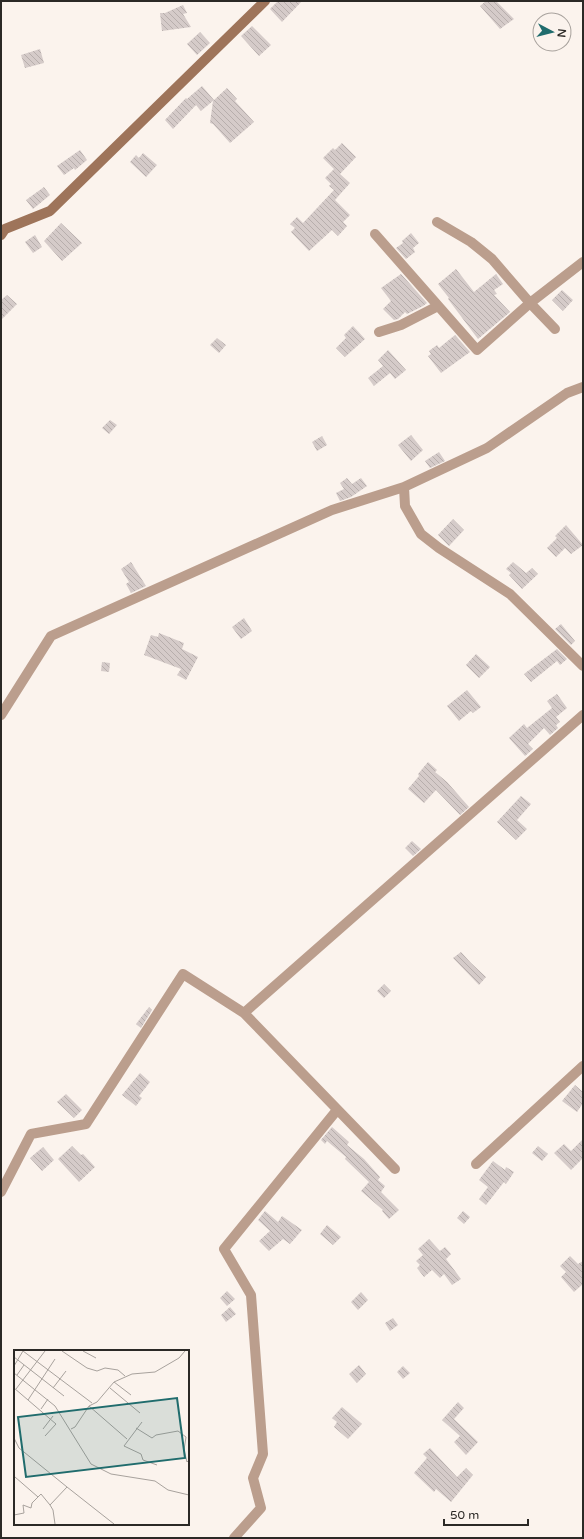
<svg xmlns="http://www.w3.org/2000/svg" width="584" height="1539" font-family="'Varela Round',sans-serif">
<defs>
<pattern id="building-back-hatch" width="6" height="6" patternUnits="userSpaceOnUse"><rect width="6" height="6" fill="#d5cbc9"/><path d="M-1 5l2 2M0 0l6 6M5-1l2 2" fill="none" stroke="#b7aeac"/></pattern>
</defs>
<rect width="100%" height="100%" fill="#fbf3ed"/>
<path fill="url(#building-back-hatch)" d="M 278,1 L 302,1 L 282,22 L 270,9 Z
M 486,1 L 496,1 L 514,19 L 500,29 L 480,6 Z
M 183,5 L 187,13 L 183,14 L 191,27 L 162,31 L 160,13 L 165,13 Z
M 252,26 L 271,45 L 259,56 L 241,36 Z
M 200,32 L 210,43 L 197,55 L 187,44 Z
M 40,49 L 44,63 L 25,68 L 21,55 Z
M 202,86 L 214,100 L 201,111 L 196,105 L 173,129 L 165,120 L 186,98 L 187,99 Z
M 227,88 L 237,99 L 235,101 L 254,122 L 230,143 L 213,124 L 210,123 L 213,101 Z
M 342,143 L 356,157 L 340,174 L 350,183 L 335,200 L 350,215 L 343,222 L 347,226 L 338,236 L 332,230 L 309,251 L 291,232 L 295,228 L 290,224 L 297,217 L 303,223 L 334,190 L 329,186 L 331,184 L 325,178 L 334,169 L 323,158 L 333,148 L 335,150 Z
M 80,150 L 87,160 L 75,170 L 74,168 L 64,175 L 57,166 Z
M 143,153 L 157,165 L 146,177 L 130,162 L 136,155 L 139,158 Z
M 44,187 L 50,195 L 33,209 L 26,200 Z
M 61,223 L 82,243 L 62,261 L 44,241 Z
M 411,233 L 419,243 L 413,248 L 415,252 L 406,259 L 396,248 L 403,243 L 402,241 Z
M 35,235 L 42,247 L 33,253 L 25,242 Z
M 456,269 L 474,292 L 496,274 L 503,284 L 494,290 L 497,294 L 494,295 L 510,312 L 478,339 L 448,299 L 449,298 L 438,284 Z
M 401,274 L 427,303 L 423,306 L 407,314 L 405,312 L 398,319 L 394,320 L 383,309 L 391,301 L 381,288 Z
M 562,290 L 573,300 L 563,311 L 552,300 Z
M 7,295 L 17,304 L 1,320 L 1,300 Z
M 353,326 L 365,339 L 345,357 L 336,348 L 346,338 L 344,335 Z
M 455,335 L 470,352 L 441,373 L 428,356 L 431,354 L 429,351 L 437,345 L 439,348 Z
M 217,338 L 226,345 L 219,353 L 210,345 Z
M 388,350 L 406,370 L 395,379 L 390,373 L 374,386 L 368,378 L 383,366 L 378,360 Z
M 110,420 L 117,425 L 109,434 L 102,428 Z
M 411,435 L 423,450 L 411,461 L 398,445 Z
M 322,436 L 327,445 L 317,451 L 312,442 Z
M 439,452 L 445,461 L 430,468 L 425,461 Z
M 347,478 L 352,484 L 361,478 L 367,486 L 351,497 L 340,501 L 336,493 L 344,489 L 340,483 Z
M 453,519 L 464,530 L 449,546 L 438,535 Z
M 566,525 L 583,545 L 571,554 L 565,548 L 556,557 L 547,548 L 557,538 L 555,536 Z
M 131,562 L 146,586 L 131,593 L 126,584 L 129,582 L 121,569 Z
M 513,562 L 526,573 L 532,568 L 538,574 L 522,589 L 509,575 L 511,573 L 506,569 Z
M 244,618 L 252,631 L 241,639 L 232,627 Z
M 561,624 L 575,641 L 571,645 L 555,629 Z
M 159,633 L 184,643 L 182,649 L 198,657 L 186,680 L 177,675 L 181,669 L 144,655 L 151,635 L 158,637 Z
M 557,649 L 567,659 L 560,665 L 557,661 L 531,682 L 524,674 Z
M 476,654 L 490,667 L 479,678 L 466,665 Z
M 102,662 L 110,663 L 109,672 L 101,671 Z
M 467,690 L 481,707 L 473,713 L 471,711 L 459,721 L 447,706 Z
M 557,694 L 567,708 L 556,717 L 560,722 L 556,725 L 558,728 L 550,735 L 544,728 L 528,744 L 533,749 L 525,756 L 509,738 L 524,724 L 527,728 L 552,708 L 547,701 Z
M 428,762 L 437,770 L 435,772 L 447,782 L 469,807 L 460,815 L 436,790 L 424,803 L 408,789 L 419,776 L 418,774 Z
M 521,796 L 531,804 L 517,820 L 527,829 L 516,840 L 497,822 Z
M 412,841 L 421,849 L 413,856 L 405,848 Z
M 461,952 L 471,963 L 486,977 L 479,985 L 453,958 Z
M 384,984 L 391,991 L 384,998 L 377,991 Z
M 149,1007 L 152,1010 L 141,1028 L 136,1024 Z
M 140,1073 L 150,1082 L 139,1096 L 142,1098 L 136,1106 L 122,1095 Z
M 575,1085 L 583,1092 L 583,1103 L 577,1112 L 562,1101 Z
M 66,1094 L 82,1110 L 74,1118 L 57,1102 Z
M 332,1127 L 349,1142 L 347,1145 L 364,1159 L 380,1177 L 378,1180 L 385,1186 L 381,1192 L 399,1210 L 389,1219 L 382,1211 L 383,1210 L 361,1191 L 369,1182 L 345,1159 L 346,1157 L 327,1141 L 325,1144 L 321,1140 Z
M 583,1139 L 583,1158 L 571,1170 L 554,1153 L 564,1144 L 571,1151 Z
M 72,1146 L 81,1155 L 83,1154 L 95,1167 L 79,1182 L 58,1159 Z
M 538,1146 L 548,1154 L 542,1161 L 532,1153 Z
M 43,1147 L 54,1160 L 42,1171 L 30,1158 Z
M 493,1161 L 505,1170 L 506,1167 L 514,1172 L 506,1184 L 504,1182 L 486,1205 L 479,1199 L 488,1187 L 479,1180 Z
M 265,1211 L 278,1222 L 282,1216 L 302,1230 L 290,1244 L 283,1239 L 269,1251 L 259,1241 L 270,1231 L 258,1220 Z
M 463,1211 L 470,1217 L 464,1224 L 457,1218 Z
M 327,1225 L 341,1237 L 333,1245 L 320,1234 Z
M 429,1239 L 440,1251 L 445,1247 L 451,1254 L 446,1259 L 461,1279 L 452,1285 L 444,1274 L 440,1278 L 432,1270 L 424,1277 L 417,1268 L 420,1265 L 416,1261 L 423,1255 L 418,1249 Z
M 570,1256 L 578,1264 L 583,1261 L 583,1284 L 574,1292 L 561,1277 L 566,1272 L 560,1266 Z
M 227,1291 L 235,1299 L 227,1306 L 220,1298 Z
M 361,1292 L 368,1300 L 358,1310 L 351,1302 Z
M 230,1307 L 236,1314 L 226,1322 L 221,1315 Z
M 393,1318 L 398,1325 L 390,1331 L 385,1323 Z
M 359,1365 L 366,1374 L 357,1383 L 349,1374 Z
M 403,1366 L 410,1373 L 403,1379 L 397,1372 Z
M 458,1402 L 464,1408 L 454,1419 L 478,1442 L 466,1455 L 454,1442 L 460,1436 L 442,1420 Z
M 342,1407 L 362,1424 L 348,1439 L 334,1427 L 337,1422 L 332,1418 Z
M 430,1448 L 457,1477 L 466,1468 L 473,1475 L 451,1502 L 436,1489 L 434,1492 L 414,1473 L 427,1458 L 423,1454 Z"/>
<g fill="none" stroke-linecap="round" stroke-linejoin="round">
<path stroke="#bb9e8d" stroke-width="10" d="M 437,222 L 471,242 L 492,259 L 530,303 L 555,329
M 375,234 L 477,350 L 530,303 L 583,262
M 379,332 L 401,325 L 438,306
M 404,487 L 405,506 L 421,534 L 439,548 L 510,594 L 583,666
M 1,715 L 51,636 L 332,510 L 404,487 L 487,448 L 567,393 L 583,387
M 244,1013 L 583,715
M 476,1164 L 583,1066
M 1,1192 L 31,1134 L 86,1124 L 183,974 L 244,1013 L 395,1169
M 234,1538 L 261,1508 L 253,1478 L 263,1454 L 251,1295 L 224,1249 L 337,1110"/>
<path stroke="#9e745a" stroke-width="10" d="M 1,235 L 5,229 L 50,211 L 265,1"/>
</g>
<g transform="translate(14 1350)">
<rect width="175" height="175" fill="#fbf3ed"/>
<path fill="none" stroke="#a8a29d" stroke-width="1" d="M 9,1 L 78,53M 48,1 L 73,18 L 83,21 L 91,18 L 104,20 L 111,26M 69,1 L 82,8M 0,7 L 50,46M 0,16 L 9,1M 0,23 L 41,56 L 77,114 L 97,124 L 141,131 L 154,140 L 175,145M 3,25 L 10,15M 100,32 L 117,45M 0,38 L 42,74 L 31,86M 39,38 L 52,21M 96,38 L 126,63M 2,39 L 31,1M 14,50 L 41,9M 75,56 L 113,89M 27,59 L 34,49M 128,72 L 110,96 L 127,104 L 129,110 L 143,115M 122,78 L 138,88 L 142,85 L 164,81 L 172,87 L 170,100 L 173,112 L 175,110M 29,79 L 39,66M 57,79 L 61,77 L 75,56 L 83,52 L 100,32 L 118,24 L 141,22 L 165,8 L 171,1M 0,88 L 5,98 L 53,137 L 36,155 L 39,160 L 41,174M 1,127 L 24,147M 53,137 L 100,174M 0,165 L 10,163 L 9,155 L 17,158 L 18,153 L 27,144 L 36,155"/>
<path fill="#206c6d" fill-opacity="0.15" stroke="#206c6d" stroke-width="2" d="M 163,48 L 171,108 L 12,127 L 4,67 Z"/>
<rect width="175" height="175" fill="none" stroke="#2b2926" stroke-width="2"/>
</g>
<rect width="584" height="1539" fill="none" stroke="#2b2926" stroke-width="4"/>
<g transform="translate(552 32) rotate(97)"><circle r="19" fill="#fbf3ed" stroke="#a8a29d"/>
<path d="M0-3L7 15L0 10L-7 15Z" fill="#206c6d"/>
<text y="-6" font-size="11" font-weight="bold" text-anchor="middle" fill="#2b2926">N</text>
</g>
<path d="M444 1519v6h84v-6" fill="none" stroke="#2b2926" stroke-width="2"/>
<text x="450" y="1519" font-size="12" fill="#2b2926" stroke="#fbf3ed" stroke-width="3" paint-order="stroke">50 m</text>
</svg>
